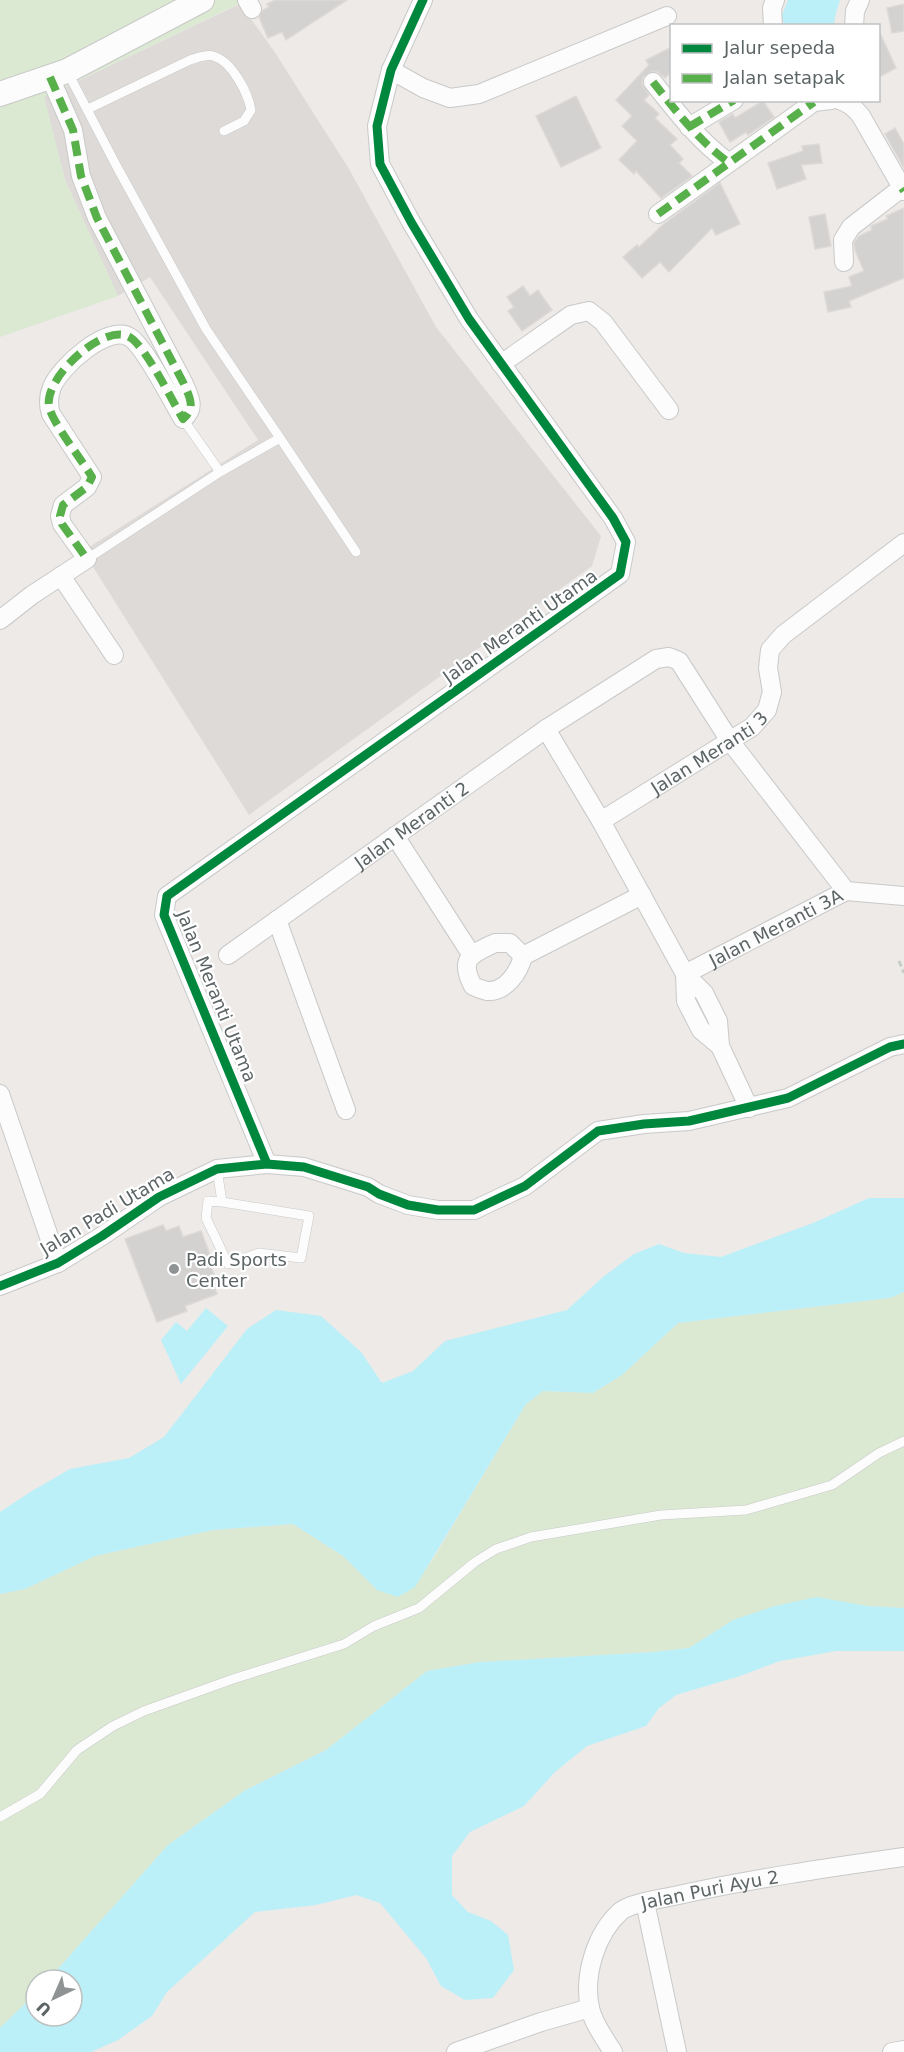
<svg xmlns="http://www.w3.org/2000/svg" width="904" height="2052" font-family="'DejaVu Sans',sans-serif">
<rect width="100%" height="100%" fill="#edeae8"/>
<path fill="#dddad8" d="M 240,4 L 274,51 L 349,169 L 436,327 L 601,536 L 592,566 L 249,815 L 83,551 L 258,440 L 150,277 L 118,296 L 65,180 L 44,97 Z"/>
<path fill="#dbe9d2" d="M 0,0 L 247,0 L 44,97 L 65,180 L 118,296 L 0,337 Z
M 904,1292 L 904,1608 L 867,1606 L 733,1620 L 689,1648 L 653,1652 L 480,1662 L 427,1671 L 326,1750 L 244,1791 L 168,1845 L 48,1980 L 36,1980 L 36,1993 L 0,2028 L 0,1594 L 25,1589 L 95,1556 L 213,1530 L 293,1524 L 343,1556 L 377,1590 L 431,1562 L 526,1404 L 543,1391 L 593,1393 L 622,1375 L 678,1323 L 890,1298 Z"/>
<path fill="#bbf0f8" d="M 788,0 L 840,0 L 835,17 L 834,25 L 784,25 L 782,15 Z
M 869,1198 L 904,1198 L 904,1292 L 890,1298 L 678,1323 L 622,1375 L 593,1393 L 543,1391 L 526,1404 L 415,1587 L 398,1597 L 377,1590 L 343,1556 L 293,1524 L 213,1530 L 95,1556 L 25,1589 L 0,1594 L 0,1512 L 32,1491 L 70,1469 L 129,1458 L 164,1437 L 247,1329 L 276,1310 L 321,1316 L 361,1352 L 382,1383 L 413,1371 L 445,1341 L 567,1310 L 603,1277 L 634,1254 L 659,1244 L 684,1253 L 721,1257 L 813,1223 Z
M 206,1308 L 228,1326 L 181,1384 L 161,1340 L 176,1322 L 187,1331 Z
M 817,1597 L 867,1606 L 904,1608 L 904,1651 L 836,1651 L 780,1661 L 740,1676 L 676,1695 L 659,1708 L 646,1726 L 587,1746 L 555,1772 L 524,1806 L 470,1832 L 452,1856 L 452,1895 L 468,1912 L 491,1921 L 508,1935 L 514,1970 L 493,1998 L 465,2000 L 441,1986 L 426,1958 L 380,1903 L 356,1895 L 316,1905 L 255,1912 L 167,1992 L 152,2016 L 118,2040 L 91,2052 L 0,2052 L 0,2028 L 36,1993 L 36,2016 L 72,2016 L 72,1980 L 48,1980 L 168,1845 L 244,1791 L 326,1750 L 427,1671 L 480,1662 L 653,1652 L 689,1648 L 733,1620 L 775,1606 Z"/>
<path fill="#d4d1d1" stroke="#dcd9d7" stroke-width="1.5" d="M 275,0 L 347,0 L 286,40 L 282,32 L 268,38 L 259,17 L 263,10 L 269,7 L 267,4 Z
M 904,4 L 904,31 L 892,33 L 887,8 Z
M 879,31 L 896,68 L 879,77 Z
M 672,47 L 672,71 L 665,78 L 658,72 L 652,71 L 643,77 L 642,84 L 649,95 L 644,100 L 659,114 L 655,118 L 677,139 L 670,145 L 683,159 L 679,163 L 692,176 L 661,198 L 636,171 L 634,174 L 619,160 L 637,141 L 622,126 L 632,116 L 616,100 L 649,65 L 646,60 Z
M 576,96 L 601,148 L 561,167 L 536,116 Z
M 763,101 L 774,117 L 748,135 L 746,132 L 730,142 L 719,122 L 733,114 L 735,118 Z
M 895,128 L 904,144 L 904,168 L 885,134 Z
M 819,144 L 822,163 L 801,165 L 806,179 L 777,189 L 768,163 L 803,151 L 802,146 Z
M 720,183 L 740,224 L 716,235 L 712,228 L 669,272 L 660,262 L 642,278 L 623,257 L 637,245 L 639,247 L 665,223 Z
M 904,208 L 904,278 L 849,301 L 851,307 L 828,312 L 824,292 L 852,286 L 849,277 L 864,271 L 855,250 L 854,243 L 859,236 L 872,230 L 871,226 L 888,219 L 886,216 Z
M 825,214 L 831,246 L 815,249 L 809,217 Z
M 523,286 L 530,296 L 538,290 L 552,310 L 522,331 L 508,311 L 514,307 L 507,297 Z
M 163,1225 L 166,1231 L 179,1226 L 183,1237 L 201,1231 L 212,1260 L 209,1261 L 215,1277 L 211,1278 L 217,1294 L 185,1306 L 187,1311 L 157,1322 L 125,1239 Z"/>
<g fill="none" stroke-linecap="round" stroke-linejoin="round">
<defs>
<path id="lane" d="M 67,71 L 117,167 L 206,329 L 280,438 L 220,472 L 87,559
M 88,109 L 190,60 C 197,58 206,54 213,56 C 232,61 248,93 251,110 L 244,121 L 224,131
M 183,419 L 220,472
M 280,438 L 356,552
M 217,1169 L 222,1202
M 208,1201 L 222,1202 L 309,1216 L 301,1258 L 259,1253 L 228,1264 L 206,1218 Z
M 0,1817 L 40,1794 L 77,1750 L 113,1726 L 144,1711 L 233,1679 L 344,1644 L 374,1626 L 419,1608 L 475,1562 L 496,1549 L 531,1537 L 661,1515 L 746,1510 L 832,1485 L 879,1453 L 904,1441"/>
<g id="street">
<path d="M 247,0 L 252,9"/>
<path d="M 773,26 L 772,8 L 775,0"/>
<path d="M 854,26 L 855,11 L 860,0"/>
<path d="M 391,70 L 423,88 L 450,98 L 479,94 L 667,16"/>
<path d="M 653,82 C 676,111 698,140 728,162"/>
<path d="M 839,100 C 849,103 855,108 861,116 L 904,191"/>
<path d="M 689,127 L 734,100"/>
<path d="M 658,214 L 814,102 L 831,100"/>
<path d="M 844,262 L 843,240 L 851,227 L 904,186"/>
<path d="M 501,364 L 571,315 L 589,311 L 603,322 L 669,410"/>
<path d="M 61,576 L 114,655"/>
<path d="M 0,620 L 32,595 L 87,559 L 62,524 L 60,516 L 63,505 L 87,487 L 92,477 L 51,414 C 48,405 48,397 52,387 C 60,367 109,322 131,338 C 146,349 172,401 183,419 C 196,408 190,398 184,384 L 97,218 L 81,176 L 73,130 L 50,77"/>
<path d="M 546,729 L 601,821 L 685,974 L 704,993 L 718,1021 L 720,1046 L 749,1108"/>
<path id="s1" d="M 601,821 L 752,727 L 767,710 L 772,692 L 768,668 L 770,650 L 783,635 L 904,543"/>
<path d="M 395,836 L 471,954"/>
<path d="M 277,920 L 346,1110"/>
<path d="M 495,943 L 510,943 L 523,956 C 519,972 506,992 487,991 C 483,990 477,988 473,986 C 458,958 472,954 495,943 Z"/>
<path id="s2" d="M 228,955 L 546,729 L 656,659 L 669,657 L 679,661 L 730,741 L 846,891"/>
<path d="M 523,956 L 642,895"/>
<path id="s3" d="M 685,974 L 846,891 L 904,896"/>
<path d="M 685,974 L 686,1001 L 701,1030 L 720,1046"/>
<path d="M 0,1094 L 58,1263"/>
<path d="M 267,1164 L 164,915 L 167,896 L 620,574 L 626,542 L 613,518 L 469,319 L 411,222 L 380,164 L 377,126 L 391,70 L 423,0"/>
<path d="M 0,1286 L 58,1263 L 102,1236 L 159,1197 L 217,1169 L 267,1164 L 304,1167 L 368,1187 L 379,1194 L 408,1205 L 438,1210 L 474,1210 L 525,1186 L 598,1131 L 644,1124 L 689,1121 L 788,1098 L 890,1047 L 904,1044"/>
<path d="M 645,1902 L 677,2052"/>
<path d="M 456,2052 L 541,2022 L 590,2008"/>
<path id="s4" d="M 613,2052 C 605,2039 593,2023 590,2008 C 583,1975 596,1933 621,1911 C 631,1903 660,1899 674,1896 C 750,1879 827,1868 904,1857"/>
<path d="M 892,2052 L 904,2050"/>
</g>
<path id="secondary" d="M 0,94 L 67,71 L 202,0"/>
</defs>
<use href="#lane" stroke="#c8c9c8" stroke-width="10"/>
<use href="#street" stroke="#c8c9c8" stroke-width="20"/>
<use href="#secondary" stroke="#c8c8c8" stroke-width="26"/>
<path stroke="#c7cec9" stroke-width="3" stroke-dasharray="6 3" stroke-linecap="butt" d="M 899,961 L 904,973"/>
<use href="#lane" stroke="#fcfcfc" stroke-width="9"/>
<use href="#street" stroke="#fcfcfc" stroke-width="18"/>
<use href="#secondary" stroke="#fcfcfc" stroke-width="24"/>
<path stroke="#58b04a" stroke-width="8" stroke-dasharray="15 8" stroke-linecap="butt" d="M 50,77 L 73,130 L 81,176 L 97,218 L 184,384 C 190,398 196,408 183,419 C 173,402 146,348 131,338 C 106,320 44,377 49,406 C 51,421 82,460 92,477 L 87,487 L 63,505 L 60,516 L 62,524 L 87,559
M 653,82 C 676,111 698,140 728,162
M 689,127 L 734,100
M 902,188 L 904,191
M 658,214 L 814,102"/>
<defs>
<path id="cycleway" d="M 267,1164 L 164,915 L 167,896 L 620,574 L 626,542 L 613,518 L 469,319 L 411,222 L 380,164 L 377,126 L 391,70 L 423,0
M 0,1286 L 58,1263 L 102,1236 L 159,1197 L 217,1169 L 267,1164 L 304,1167 L 368,1187 L 379,1194 L 408,1205 L 438,1210 L 474,1210 L 525,1186 L 598,1131 L 644,1124 L 689,1121 L 788,1098 L 890,1047 L 904,1044"/>
</defs>
<use href="#cycleway" stroke="#fff" stroke-width="13"/>
<use href="#cycleway" stroke="#00873e" stroke-width="9"/>
</g>
<circle fill="#8f9394" stroke="#fff" stroke-width="2" cx="174" cy="1269" r="6"/>
<g text-anchor="middle" dominant-baseline="central" stroke-width="4.5" stroke-linejoin="round" paint-order="stroke">
<g font-size="18" fill="#5c6466" stroke="#fff">
<text transform="translate(520 626) rotate(-35)">Jalan Meranti Utama</text>
<text stroke="none"><textPath href="#s1" startOffset="128">Jalan Meranti 3</textPath></text>
<text stroke="none"><textPath href="#s2" startOffset="225">Jalan Meranti 2</textPath></text>
<text stroke="none"><textPath href="#s3" startOffset="102">Jalan Meranti 3A</textPath></text>
<text transform="translate(217 996) rotate(68)">Jalan Meranti Utama</text>
<text transform="translate(107 1211) rotate(-31)">Jalan Padi Utama</text>
<text stroke="none"><textPath href="#s4" startOffset="248">Jalan Puri Ayu 2</textPath></text>
</g>
<g font-size="18" fill="#5c6466" stroke="#fff" text-anchor="start">
<text x="186" y="1259">Padi Sports<tspan x="186" dy="21">Center</tspan></text>
</g>
</g>
<rect x="670" y="24" width="210" height="78" fill="#ffffff" stroke="#bec1c2" stroke-width="1.5"/>
<rect x="682" y="44" width="30" height="9" fill="#00873e" stroke="#bec1c2" stroke-width="1.5"/>
<text x="724" y="54" font-size="18" fill="#5c6466">Jalur sepeda</text>
<rect x="682" y="74" width="30" height="9" fill="#58b04a" stroke="#bec1c2" stroke-width="1.5"/>
<text x="724" y="84" font-size="18" fill="#5c6466">Jalan setapak</text>
<g transform="translate(54 1998) rotate(224)"><circle r="28" fill="#ffffff" stroke="#bec1c2" stroke-width="1.5"/>
<path d="M0-4.5L10 22L0 15L-10 22Z" fill="#8f9394"/>
<text y="-9" font-size="16" font-weight="bold" text-anchor="middle" fill="#5c6466">U</text>
</g>
</svg>
